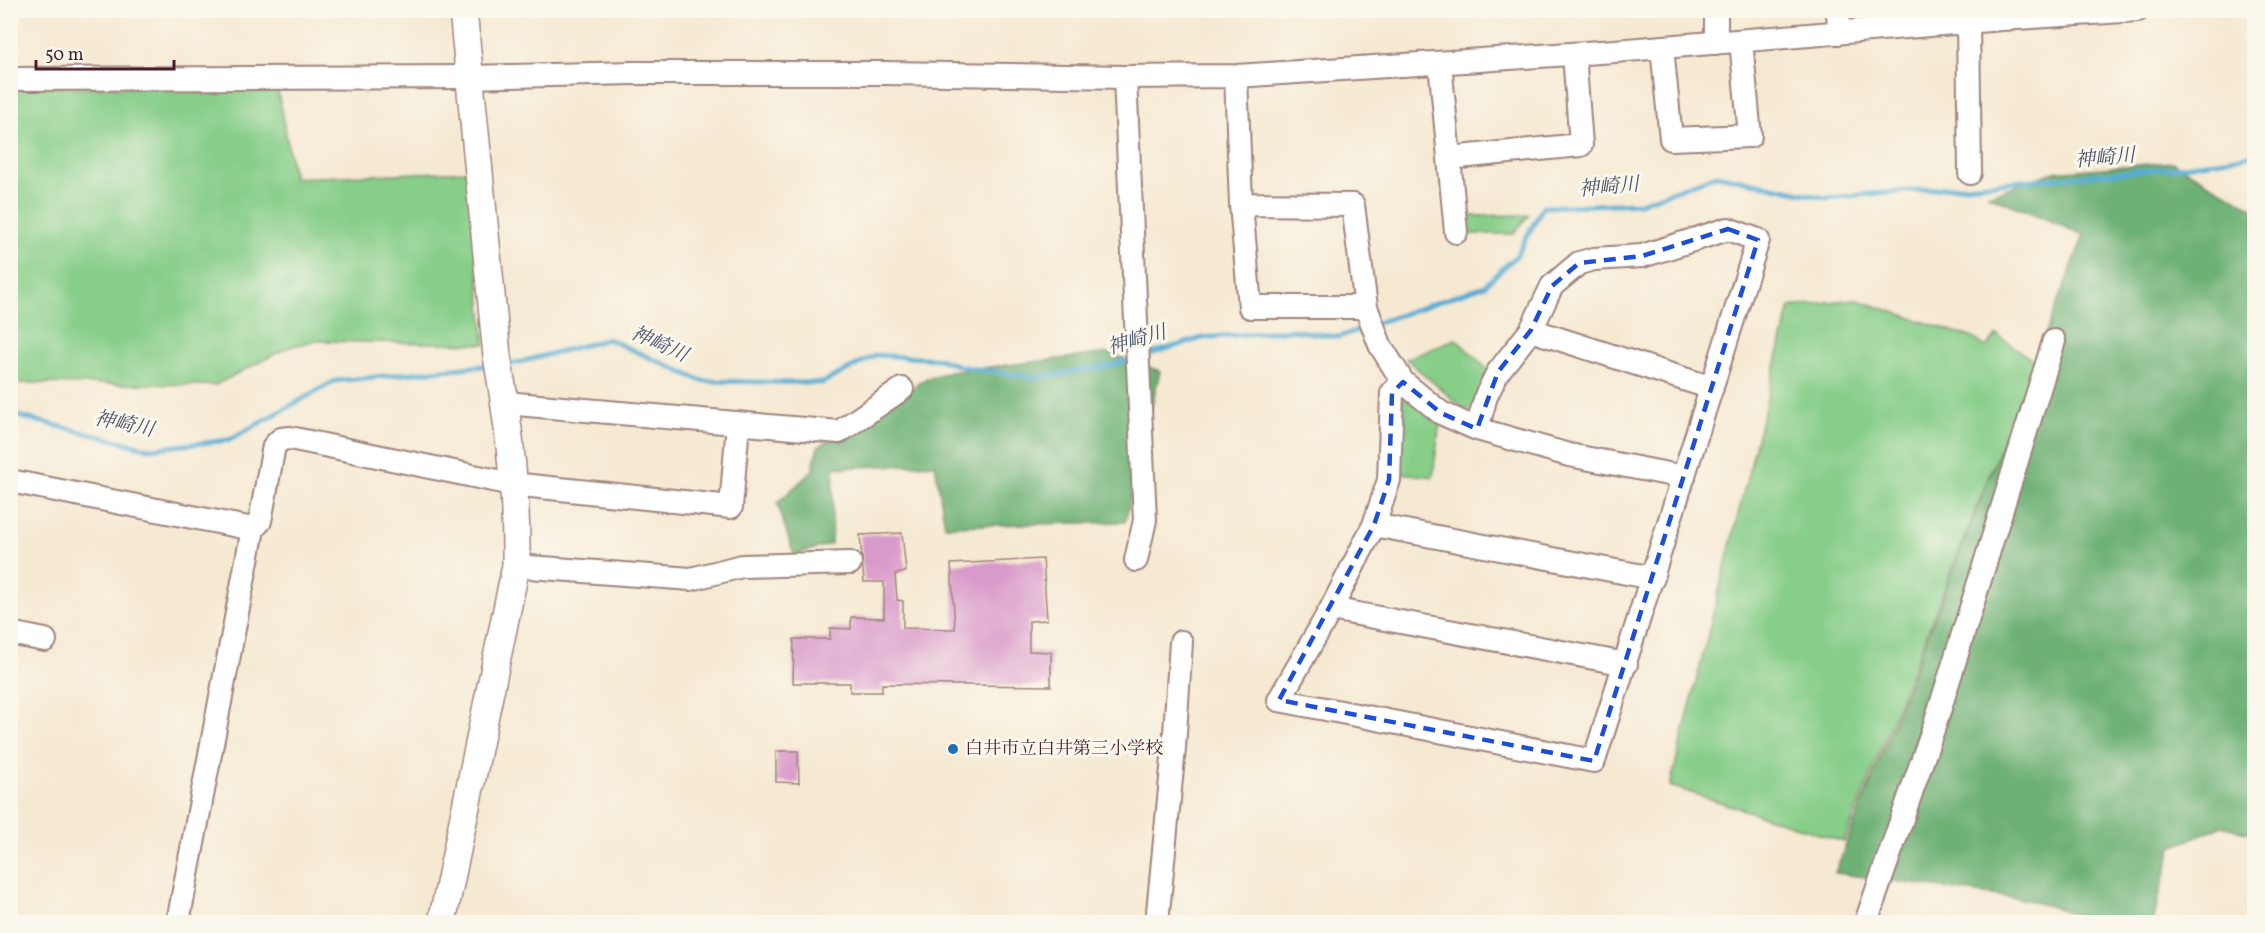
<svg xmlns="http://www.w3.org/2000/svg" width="2265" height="933" font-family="Vollkorn,'Noto Serif JP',serif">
<rect width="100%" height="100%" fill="#fbf7ec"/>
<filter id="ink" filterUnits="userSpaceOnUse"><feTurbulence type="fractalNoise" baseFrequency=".0167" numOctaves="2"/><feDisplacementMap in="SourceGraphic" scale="12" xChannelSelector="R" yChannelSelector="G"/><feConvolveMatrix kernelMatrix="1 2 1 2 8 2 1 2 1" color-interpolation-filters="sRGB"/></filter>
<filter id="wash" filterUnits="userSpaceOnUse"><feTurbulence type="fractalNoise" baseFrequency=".008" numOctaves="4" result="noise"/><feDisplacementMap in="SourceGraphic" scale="24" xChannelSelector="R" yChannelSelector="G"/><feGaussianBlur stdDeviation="1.35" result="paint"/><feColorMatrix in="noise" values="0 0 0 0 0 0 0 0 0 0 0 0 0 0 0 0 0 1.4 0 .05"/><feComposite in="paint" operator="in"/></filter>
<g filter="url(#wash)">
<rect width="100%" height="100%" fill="#f5e9d2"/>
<path fill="#87ce89" stroke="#68765a" stroke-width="1.5" d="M 10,87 L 277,87 L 294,178 L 468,171 L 485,344 L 315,341 L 289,347 L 215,385 L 11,383 Z
M 1529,215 L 1514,234 L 1469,234 L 1466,216 Z
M 1854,299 L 1973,338 L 1986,347 L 1997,335 L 2045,369 L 2018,403 L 1844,842 L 1670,786 L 1790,307 Z
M 1456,339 L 1489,371 L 1474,409 L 1464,409 L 1406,359 Z
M 1404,398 L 1413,398 L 1440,421 L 1433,477 L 1402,473 L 1399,405 Z"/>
<path fill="#6db175" stroke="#5c6850" stroke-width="1.5" d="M 2172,162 L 2254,209 L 2254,834 L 2221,826 L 2172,847 L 2153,922 L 2102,922 L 2028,900 L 1835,873 L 2084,235 L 1988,195 L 2054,172 Z
M 1109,353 L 1160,371 L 1125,522 L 945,526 L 935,464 L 834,468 L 831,544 L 794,555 L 777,503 L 812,471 L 818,447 L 927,378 L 949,372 Z"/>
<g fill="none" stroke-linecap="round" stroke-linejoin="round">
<path stroke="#56abd2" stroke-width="5" d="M 1377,323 L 1484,286 L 1517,255 L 1543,207 L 1640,203 L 1717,175 L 1825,198 L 2171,168 L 2254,155
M 1143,356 L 1202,338 L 1292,330 L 1339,337 L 1368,326
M 507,364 L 516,363 L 608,339 L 702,381 L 822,383 L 876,355 L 939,359 L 963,367 L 1037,378 L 1113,365 L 1131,359
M 10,414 L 150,449 L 229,440 L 335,381 L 492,365"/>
</g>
<g id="blocks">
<path fill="#d999ca" d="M 902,533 L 906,572 L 895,574 L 897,600 L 903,601 L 903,628 L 955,629 L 951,564 L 1043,559 L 1047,620 L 1029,621 L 1029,651 L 1051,652 L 1051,686 L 882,684 L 882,692 L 850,692 L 850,683 L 793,683 L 794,639 L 830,639 L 830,628 L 851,629 L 851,617 L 884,618 L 884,582 L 864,582 L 860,535 Z
M 776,751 L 798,751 L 799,783 L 776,782 Z"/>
</g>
</g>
<g filter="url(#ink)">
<use href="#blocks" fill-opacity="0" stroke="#a0847e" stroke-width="1.5"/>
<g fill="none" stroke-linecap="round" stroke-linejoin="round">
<defs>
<path id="minor" d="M 1716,10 L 1716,43
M 1838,10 L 1839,33
M 1968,22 L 1970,173
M 1662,47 L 1671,139 L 1750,136 L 1741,41
M 1440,63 L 1456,232
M 1236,76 L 1241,204 L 1250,307 L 1366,307 L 1380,345 L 1403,382 L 1441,413 L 1477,429 L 1569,455 L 1684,477
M 1125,77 L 1145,520 L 1136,560
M 10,79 L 470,77 L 633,73 L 887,73 L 1125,77 L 1236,76 L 1615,51 L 2002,19 L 2138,10
M 1449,158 L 1581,145 L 1574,54
M 1241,204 L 1353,205 L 1366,307
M 1531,330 L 1712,388
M 1403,382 L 1392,393 L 1389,480 L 1374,525 L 1331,609 L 1279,700 L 1594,761 L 1758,240 L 1728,229 L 1642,256 L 1594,259 L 1579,263 L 1552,286 L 1531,330 L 1498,372 L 1486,396 L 1477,429
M 505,403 L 839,432 L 902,389
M 10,481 L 253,529 L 260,521 L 274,446 L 281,439 L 290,438 L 512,484 L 731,507 L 738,424
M 1374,525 L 1653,578
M 516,566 L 691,579 L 742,566 L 850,563
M 1331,609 L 1626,664
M 10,633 L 45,640
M 178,922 L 253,529
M 1157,922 L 1174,748 L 1181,642
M 1866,922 L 1936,721 L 2054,341"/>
<path id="tertiary" d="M 442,922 L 516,566 C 517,496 509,424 497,356 L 463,10"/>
</defs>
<use href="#minor" stroke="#a0847e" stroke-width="26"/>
<use href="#tertiary" stroke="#a0847e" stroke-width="30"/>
<use href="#minor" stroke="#fff" stroke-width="22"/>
<use href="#tertiary" stroke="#fff" stroke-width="27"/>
</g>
</g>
<path fill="none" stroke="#1d4ed8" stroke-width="4.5" stroke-dasharray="12 8" stroke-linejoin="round" d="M 1728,229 L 1758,240 L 1594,761 L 1279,700 L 1374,525 L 1389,480 L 1392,393 L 1403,382 L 1441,413 L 1477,429 L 1498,372 L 1531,330 L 1552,286 L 1579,263 L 1642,256 Z"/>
<circle fill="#1f6fb2" stroke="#fbf7ec" stroke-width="2" cx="953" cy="749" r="6"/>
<g text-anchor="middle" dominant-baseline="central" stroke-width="6" stroke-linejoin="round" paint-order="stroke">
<g font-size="18" fill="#4a1f2b" stroke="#fbf7ec" text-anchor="start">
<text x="965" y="749">白井市立白井第三小学校</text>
</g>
<g font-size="20" font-style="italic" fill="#4f576e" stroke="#fbf7ec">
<text transform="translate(2105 159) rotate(-5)">神崎川</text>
<text transform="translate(1609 188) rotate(-5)">神崎川</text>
<text transform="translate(1137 341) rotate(-16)">神崎川</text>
<text transform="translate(659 345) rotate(24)">神崎川</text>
<text transform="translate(124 425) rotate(12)">神崎川</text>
</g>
</g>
<rect width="2265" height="933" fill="none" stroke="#fbf7ec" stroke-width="36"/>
<path d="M36 60v9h138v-9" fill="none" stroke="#4a1f2b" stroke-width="3"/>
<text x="45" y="60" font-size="18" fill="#4a1f2b" stroke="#fbf7ec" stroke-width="4.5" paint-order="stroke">50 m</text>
</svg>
